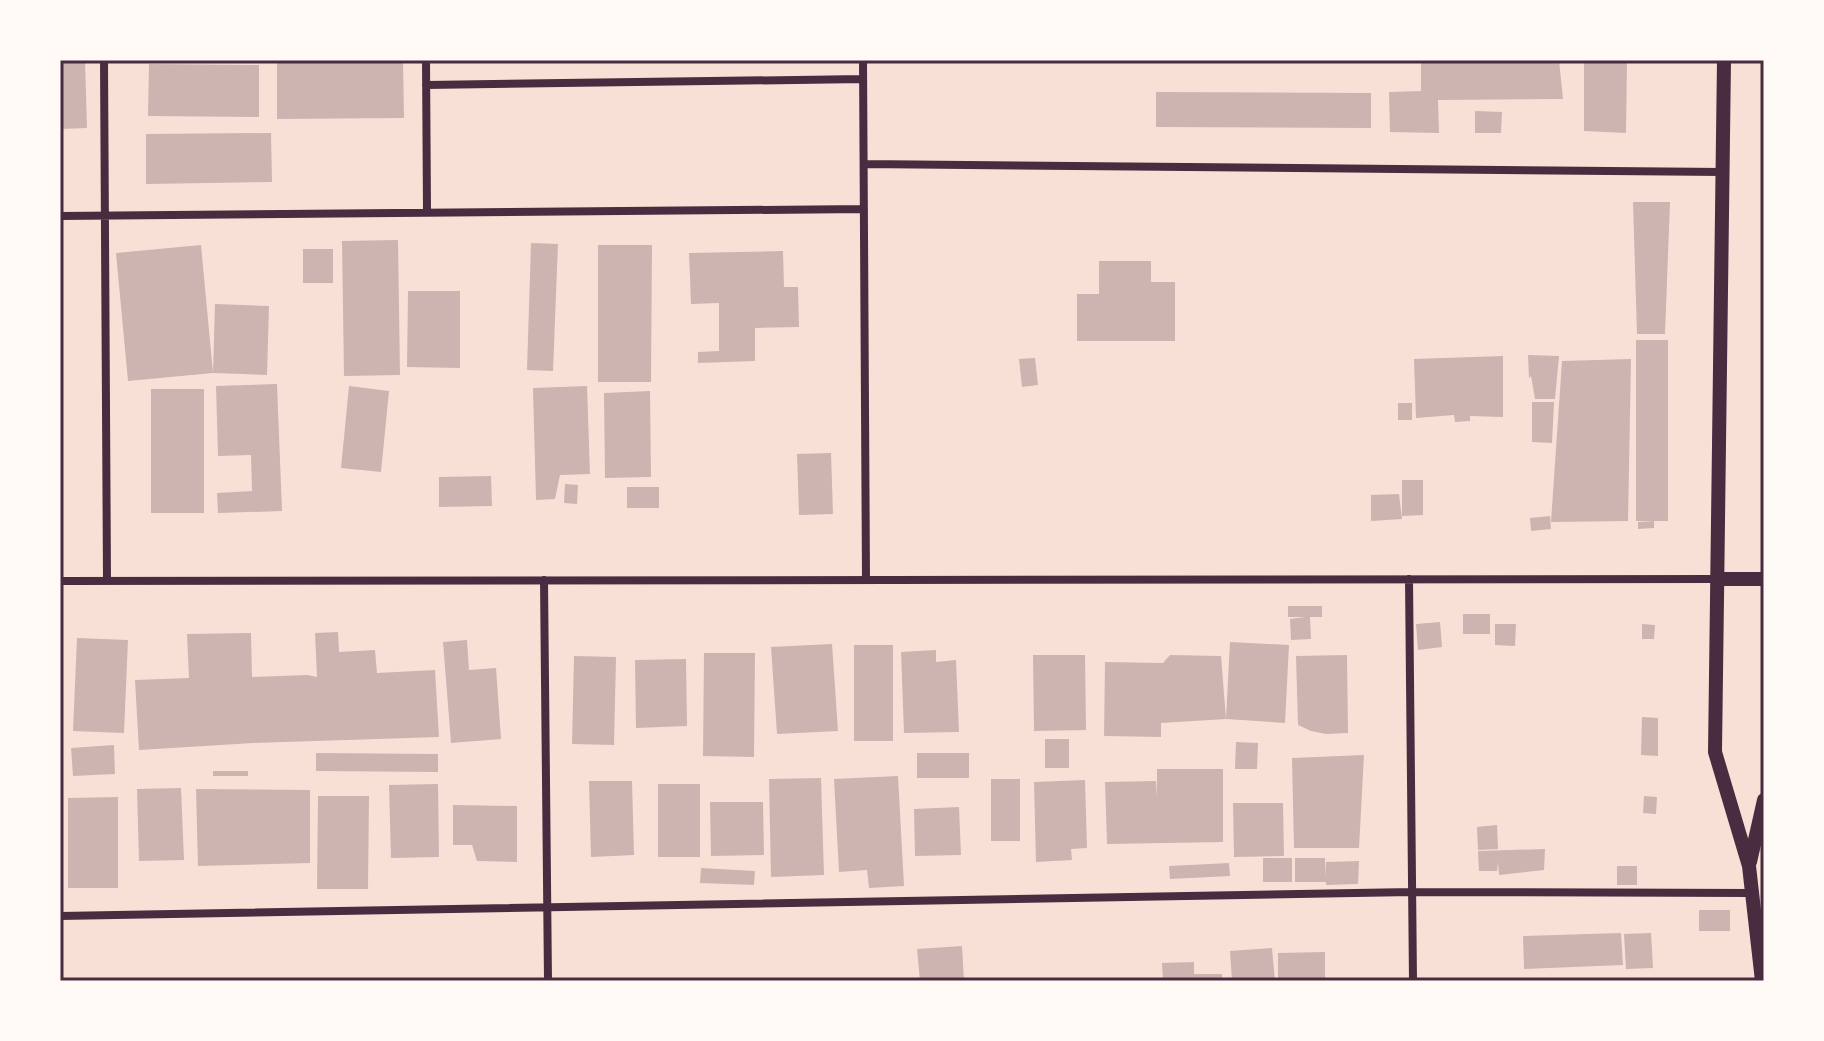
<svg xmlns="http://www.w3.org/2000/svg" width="1824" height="1041" font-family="Helvetica,sans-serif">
<rect width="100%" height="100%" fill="#f7e1d7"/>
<path fill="#ccb4b1" d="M 60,60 L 85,60 L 87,128 L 60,129 Z
M 403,60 L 404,118 L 277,119 L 277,61 Z
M 1421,60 L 1559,60 L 1563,99 L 1438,100 L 1439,133 L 1390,132 L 1389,92 L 1421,91 Z
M 1584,60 L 1627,60 L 1626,133 L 1584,131 Z
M 149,64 L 259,65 L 259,117 L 148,116 Z
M 1156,92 L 1371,93 L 1371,128 L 1156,127 Z
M 1475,111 L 1502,112 L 1501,133 L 1475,133 Z
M 271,133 L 272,182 L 146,184 L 146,134 Z
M 1633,202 L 1670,202 L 1665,334 L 1637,334 Z
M 398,240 L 400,375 L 344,376 L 342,241 Z
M 531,243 L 558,244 L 553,371 L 527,370 Z
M 201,245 L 213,373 L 215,304 L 269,306 L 267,375 L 213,373 L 128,381 L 116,253 Z
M 598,245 L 652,245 L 651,382 L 598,382 Z
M 303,249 L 333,249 L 333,283 L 303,283 Z
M 783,251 L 784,287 L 798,287 L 799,327 L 755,328 L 755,361 L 698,363 L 698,352 L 719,351 L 719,303 L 691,304 L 689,253 Z
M 1099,261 L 1151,261 L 1151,282 L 1175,282 L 1175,341 L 1077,341 L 1077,294 L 1099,294 Z
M 408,291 L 460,291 L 460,368 L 407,367 Z
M 1636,340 L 1668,340 L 1668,521 L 1636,521 Z
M 1528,355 L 1559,356 L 1555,399 L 1535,399 L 1531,376 L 1529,378 Z
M 1503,356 L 1503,417 L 1470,416 L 1470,421 L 1455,422 L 1454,415 L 1416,418 L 1414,359 Z
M 1035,358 L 1038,385 L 1022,387 L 1019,359 Z
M 1631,359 L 1628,521 L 1551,522 L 1562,361 Z
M 277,384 L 282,511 L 218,513 L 217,493 L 252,491 L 251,455 L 218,456 L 216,386 Z
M 349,386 L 389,391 L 381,472 L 341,468 Z
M 587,386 L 590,474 L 560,475 L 555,499 L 536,500 L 533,388 Z
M 151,389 L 204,389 L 204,513 L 151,513 Z
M 650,391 L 651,477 L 605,478 L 604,393 Z
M 1532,402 L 1554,402 L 1552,443 L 1532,442 Z
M 1398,403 L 1412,403 L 1412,420 L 1398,420 Z
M 831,453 L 833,514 L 799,515 L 797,454 Z
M 491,476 L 492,506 L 439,507 L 439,477 Z
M 1402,480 L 1423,480 L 1423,515 L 1402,516 Z
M 565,484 L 578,485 L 577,504 L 564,503 Z
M 627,487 L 659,487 L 659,508 L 627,508 Z
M 1399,494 L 1402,519 L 1371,521 L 1371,495 Z
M 1550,516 L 1551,529 L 1531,531 L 1530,518 Z
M 1654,521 L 1654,528 L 1638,529 L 1638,522 Z
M 1288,606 L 1322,606 L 1322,617 L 1310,617 L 1311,639 L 1291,640 L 1290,619 L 1305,617 L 1288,617 Z
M 1463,614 L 1490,614 L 1490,634 L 1463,634 Z
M 1440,622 L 1442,647 L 1418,650 L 1416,624 Z
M 1495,624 L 1516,624 L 1515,646 L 1495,645 Z
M 1642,624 L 1655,625 L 1654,639 L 1642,639 Z
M 338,632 L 339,652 L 375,650 L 377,673 L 435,670 L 439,737 L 253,743 L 139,750 L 135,680 L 189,678 L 187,634 L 251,633 L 252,677 L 307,675 L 317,677 L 315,633 Z
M 77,638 L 128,640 L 124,733 L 73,731 Z
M 467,640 L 469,670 L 496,668 L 501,739 L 451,743 L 443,642 Z
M 1230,642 L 1289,645 L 1285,723 L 1226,719 L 1161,723 L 1161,737 L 1104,736 L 1105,662 L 1163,663 L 1170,655 L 1221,656 L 1226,719 Z
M 832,644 L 838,731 L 777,734 L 771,647 Z
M 854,645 L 893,645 L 893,741 L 854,741 Z
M 936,650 L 936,662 L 956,660 L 959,732 L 904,733 L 901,652 Z
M 704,653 L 755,653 L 754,757 L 703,756 Z
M 1033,655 L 1085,655 L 1086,730 L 1034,731 Z
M 1347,655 L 1348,733 L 1326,734 L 1311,731 L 1298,725 L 1296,656 Z
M 574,656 L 616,657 L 614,745 L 572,744 Z
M 686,659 L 687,726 L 636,728 L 635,660 Z
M 1642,717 L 1658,718 L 1658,756 L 1641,755 Z
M 1045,739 L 1069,739 L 1069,768 L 1045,768 Z
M 1236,742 L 1258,743 L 1257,769 L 1235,769 Z
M 114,745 L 115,774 L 73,776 L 71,748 Z
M 316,753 L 438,754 L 438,772 L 316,771 Z
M 917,753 L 969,753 L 969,778 L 917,778 Z
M 1364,755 L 1359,848 L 1294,848 L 1292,758 Z
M 1157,769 L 1223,769 L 1223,842 L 1107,844 L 1105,782 L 1156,781 L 1157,798 Z
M 213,771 L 248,771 L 248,776 L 213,776 Z
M 898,776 L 904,886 L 869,888 L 867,870 L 839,872 L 834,779 Z
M 821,778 L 824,875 L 771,877 L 769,779 Z
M 991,779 L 1020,779 L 1020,841 L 991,841 Z
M 1085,780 L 1087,848 L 1071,849 L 1072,860 L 1036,862 L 1034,782 Z
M 589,781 L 632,781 L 634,855 L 591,857 Z
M 438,784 L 439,857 L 391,858 L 389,785 Z
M 658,784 L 700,784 L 700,857 L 658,857 Z
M 181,788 L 184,860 L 139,861 L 137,789 Z
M 196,789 L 310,790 L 310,863 L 198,866 Z
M 318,796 L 369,796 L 368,889 L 317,889 Z
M 1644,796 L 1657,797 L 1656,814 L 1643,813 Z
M 118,797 L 118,888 L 68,888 L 68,798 Z
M 710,802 L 763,802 L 764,855 L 711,856 Z
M 1233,803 L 1283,803 L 1284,856 L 1234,857 Z
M 453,805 L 517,806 L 517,862 L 477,861 L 472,845 L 453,845 Z
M 959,807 L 961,855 L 915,856 L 914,809 Z
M 1497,825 L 1498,849 L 1478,850 L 1477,827 Z
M 1545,849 L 1544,870 L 1499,875 L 1498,862 L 1497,871 L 1479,871 L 1478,851 Z
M 1263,858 L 1292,858 L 1292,882 L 1263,882 Z
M 1295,858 L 1325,858 L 1325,877 L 1326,862 L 1359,861 L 1358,884 L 1326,885 L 1326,882 L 1295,882 Z
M 1229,863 L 1230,876 L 1170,879 L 1169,866 Z
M 1617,866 L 1637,866 L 1637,885 L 1617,885 Z
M 701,868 L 755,871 L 754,885 L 700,883 Z
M 1699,910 L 1730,910 L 1730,931 L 1699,931 Z
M 1621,933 L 1623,965 L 1524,969 L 1523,936 Z
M 1651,933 L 1653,968 L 1626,969 L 1624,934 Z
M 962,946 L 964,981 L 920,981 L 917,949 Z
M 1272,948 L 1275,981 L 1232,981 L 1230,951 Z
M 1325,952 L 1325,980 L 1278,981 L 1278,953 Z
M 1194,962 L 1194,974 L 1222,974 L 1222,981 L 1163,981 L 1162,963 Z"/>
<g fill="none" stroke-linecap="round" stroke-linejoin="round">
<path stroke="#4a2c40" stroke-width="8" d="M 104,60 L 107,581
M 426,60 L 427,212
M 863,60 L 866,580
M 426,85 L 863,79
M 864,164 L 1723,172
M 60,216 L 864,209
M 1409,579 L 1413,981
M 544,580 L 548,981
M 60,581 L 1718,579
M 60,916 L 1412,892 L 1752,893"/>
<path stroke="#4a2c40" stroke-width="14" d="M 1724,60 L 1715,752 L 1749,866 L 1762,981
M 1718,579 L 1764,579
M 1750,862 L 1764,800"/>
</g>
<rect width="1824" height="1041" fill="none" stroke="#fffaf5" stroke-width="124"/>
<rect x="62" y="62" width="1700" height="917" fill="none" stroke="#4a2c40" stroke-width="3"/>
</svg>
